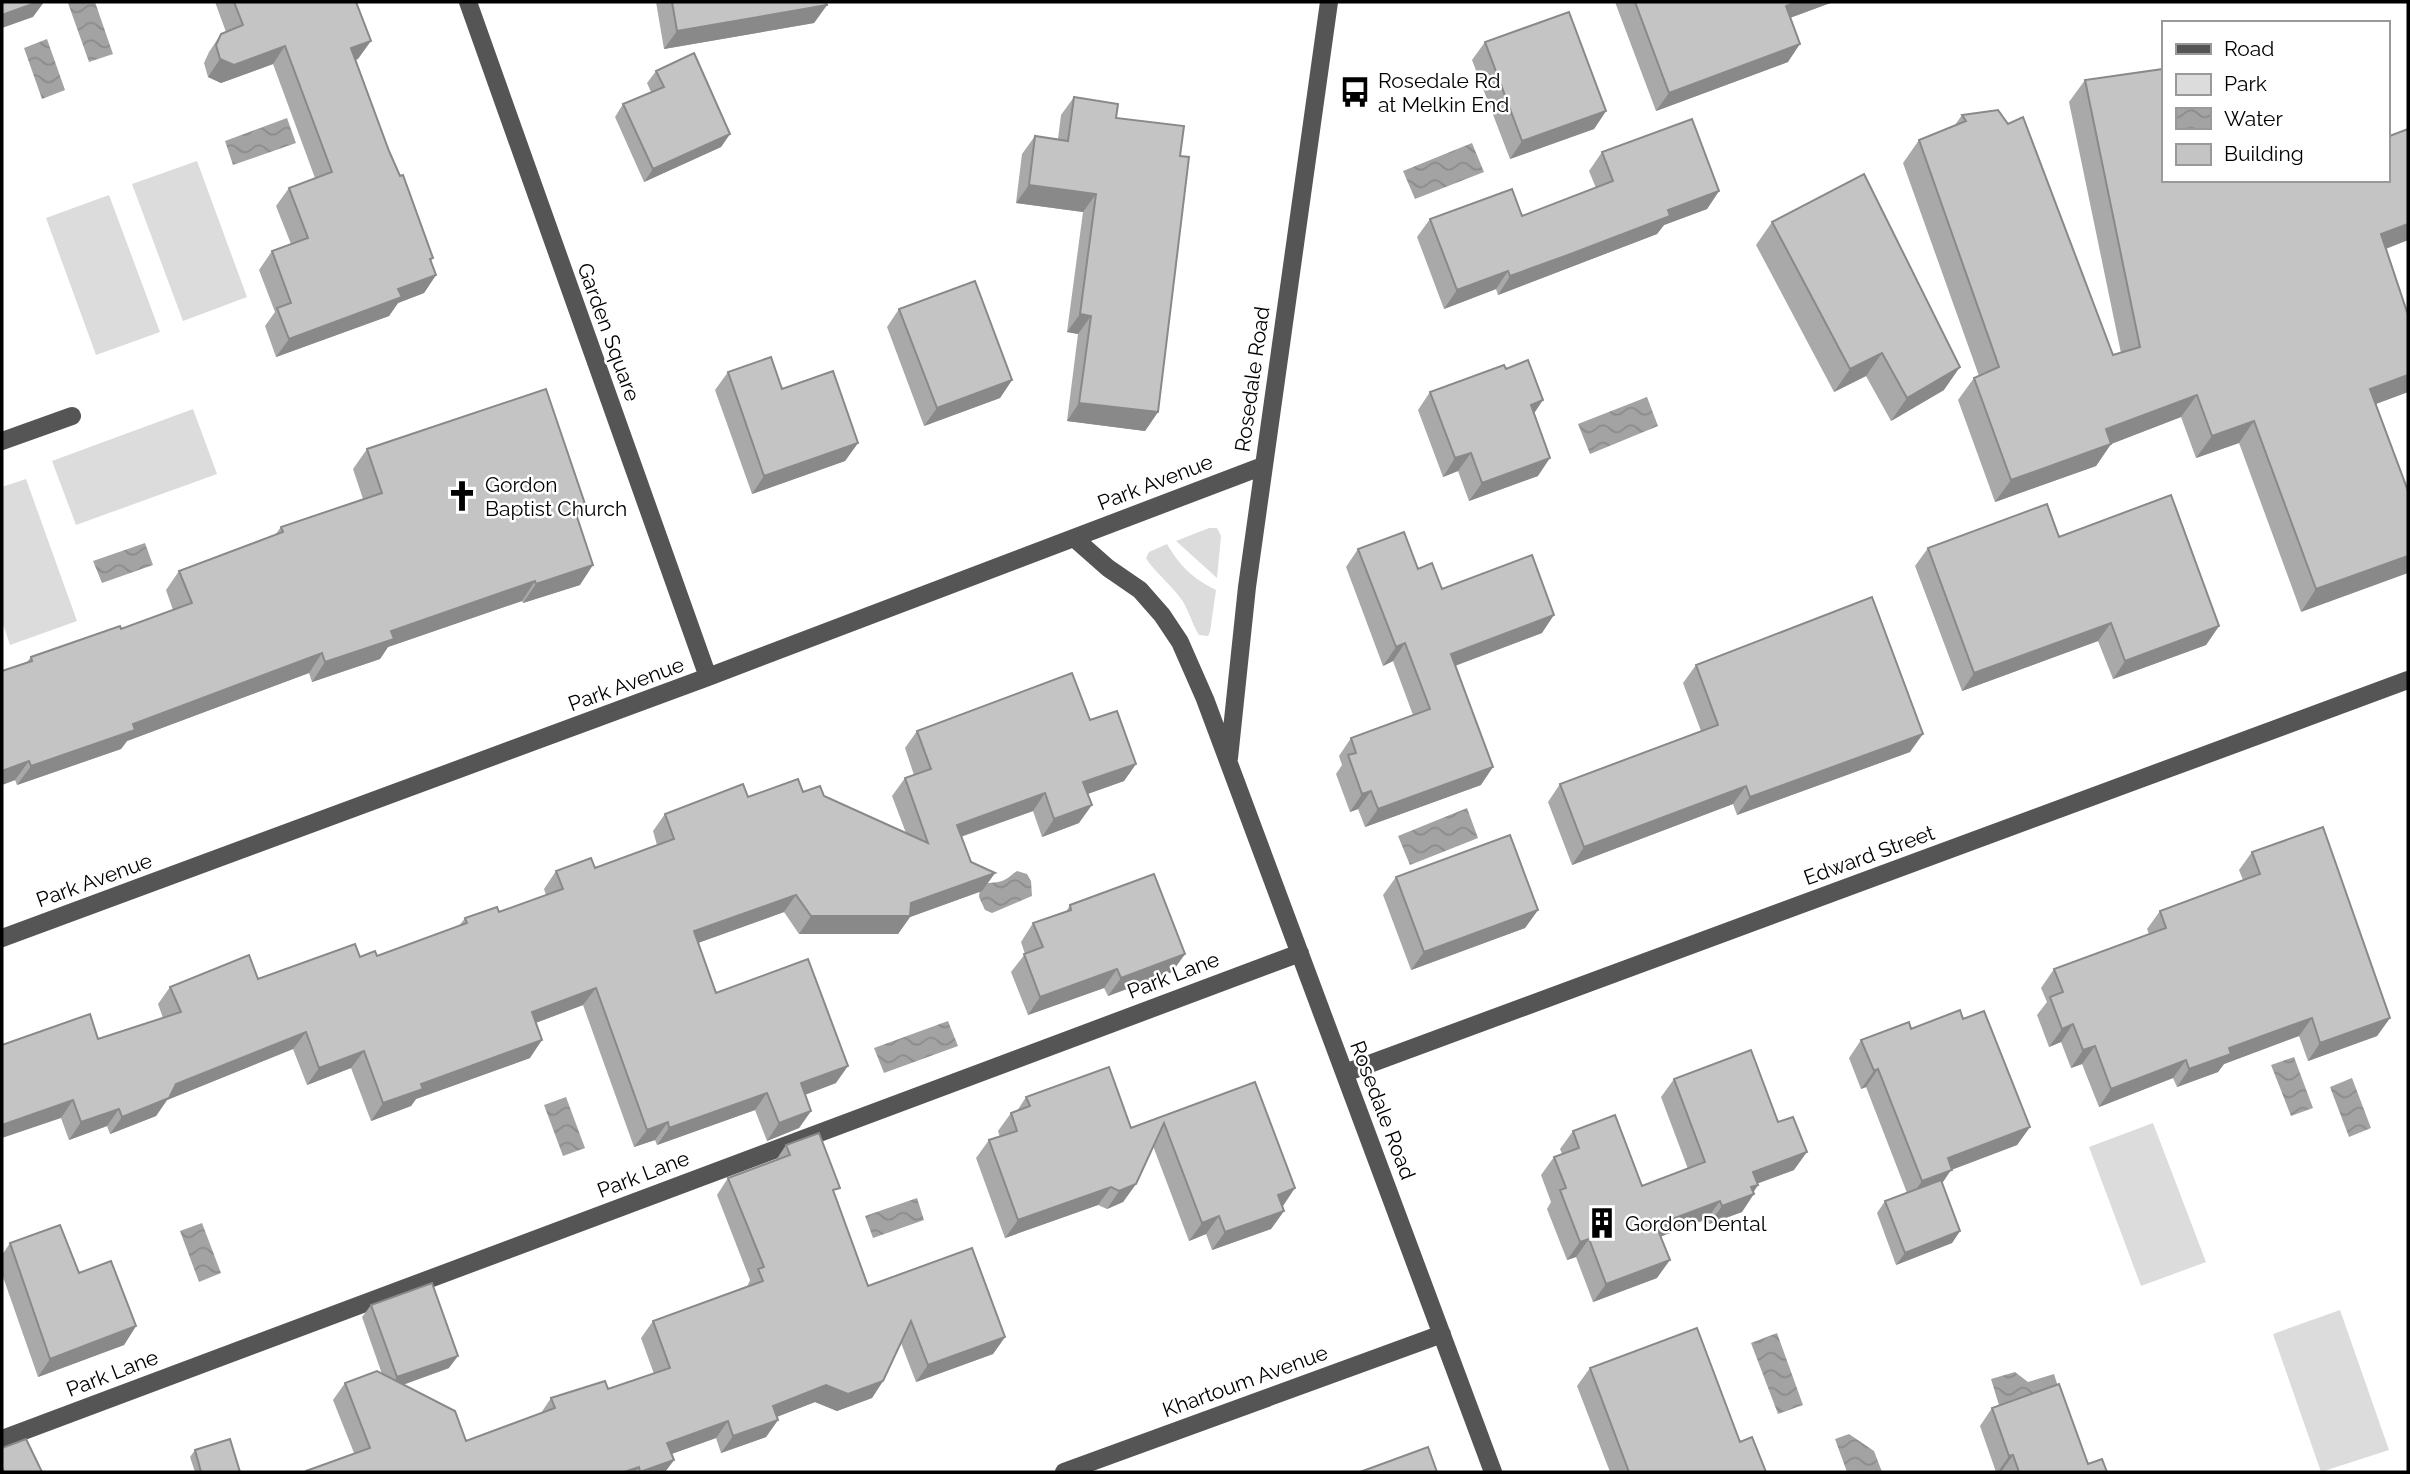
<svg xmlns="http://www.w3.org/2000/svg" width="2410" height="1474" font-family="Raleway,sans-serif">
<defs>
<pattern id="water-waves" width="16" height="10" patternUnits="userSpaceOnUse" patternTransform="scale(1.75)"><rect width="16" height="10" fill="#a3a3a3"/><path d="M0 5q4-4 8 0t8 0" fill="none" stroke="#8b8b8b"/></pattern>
</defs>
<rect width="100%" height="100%" fill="#fff"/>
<path fill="#dcdcdc" d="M 197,161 L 247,297 L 183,321 L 132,184 Z
M 109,195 L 160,332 L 96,355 L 46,218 Z
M 193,409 L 217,474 L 76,525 L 52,461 Z
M 26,479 L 77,621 L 10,645 L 2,621 L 2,487 Z
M 1209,528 L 1217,528 L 1221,536 L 1217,578 L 1176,541 Z
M 1167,544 C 1180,566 1192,578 1216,590 L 1210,632 L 1208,636 L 1199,635 C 1192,624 1189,611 1182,600 C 1174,588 1151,568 1146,558 L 1149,552 Z
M 2153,1123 L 2206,1262 L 2141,1286 L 2089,1147 Z
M 2340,1310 L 2389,1450 L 2321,1472 L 2273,1334 Z"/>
<path fill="url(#water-waves)" d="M 72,2 L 95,2 L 113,54 L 89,62 L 68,3 Z
M 47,39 L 65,90 L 42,99 L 24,48 Z
M 287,118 L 296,143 L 233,165 L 225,141 Z
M 1472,143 L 1484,172 L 1415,199 L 1403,171 Z
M 1647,397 L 1658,426 L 1590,454 L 1578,424 Z
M 145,543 L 153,565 L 102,583 L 93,561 Z
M 1467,808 L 1478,838 L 1410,865 L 1398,836 Z
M 1017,871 L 1027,874 L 1031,881 L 1032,896 L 992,913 L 985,910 L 979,897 L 980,886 C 988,881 994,884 1002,881 C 1008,879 1012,874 1017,871 Z
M 948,1021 L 958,1046 L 884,1073 L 874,1048 Z
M 2294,1057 L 2313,1108 L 2291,1116 L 2271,1065 Z
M 2352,1078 L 2371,1128 L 2349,1137 L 2330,1087 Z
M 566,1097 L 585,1148 L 563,1156 L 544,1105 Z
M 917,1198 L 924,1220 L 873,1238 L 865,1216 Z
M 202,1223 L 221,1273 L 199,1282 L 180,1231 Z
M 1777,1333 L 1803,1405 L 1778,1414 L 1751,1343 Z
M 2015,1372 L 2028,1382 L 2054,1374 L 2061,1396 L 2002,1415 L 1991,1379 Z
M 1849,1434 L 1874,1451 L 1882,1472 L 1847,1472 L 1835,1439 Z"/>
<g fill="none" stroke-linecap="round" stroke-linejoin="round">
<path stroke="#555" stroke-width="18" d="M 468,2 L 708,677
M 2,441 L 72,416
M 1074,538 L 1108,568 L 1140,590 L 1162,615 L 1180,642 L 1205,699 L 1493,1472
M 1229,758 L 1247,587 L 1329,2
M 2,938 L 708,677 L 1263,466
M 1345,1073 L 2408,680
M 2,1439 L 1300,953
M 1064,1472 L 1442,1334"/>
</g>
<path fill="#a9a9a9" d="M 215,2 L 356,2 L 358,59 L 355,60 L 389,151 L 433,258 L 431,261 L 436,275 L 424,293 L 398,303 L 389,316 L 276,357 L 265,326 L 275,312 L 259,270 L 272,251 L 291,244 L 276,206 L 289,188 L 315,178 L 273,64 L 221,83 L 208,77 L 204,63 L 209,52 L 221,34 L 226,32 Z
M 656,2 L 826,2 L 827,5 L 814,23 L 664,49 Z
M 1615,2 L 1833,2 L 1790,18 L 1788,62 L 1656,111 Z
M 1485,42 L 1606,111 L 1594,129 L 1510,159 L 1472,60 Z
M 656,71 L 730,134 L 721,147 L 644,182 L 615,117 L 623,104 L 651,92 L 647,83 Z
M 2085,80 L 2408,240 L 2386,249 L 2408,315 L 2408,392 L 2376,404 L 2408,491 L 2301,612 L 2239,443 L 2196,458 L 2181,417 L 2111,444 L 2096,466 L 1995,502 L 1958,400 L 1974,378 L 1979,376 L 1903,163 L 1919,140 L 1955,125 L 1962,115 L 2113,355 L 2121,353 L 2069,102 Z
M 1074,97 L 1116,118 L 1180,156 L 1158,412 L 1145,431 L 1067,421 L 1078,334 L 1067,332 L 1083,212 L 1016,203 L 1022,154 L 1035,136 L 1058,139 L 1061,115 Z
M 1602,152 L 1719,191 L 1707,209 L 1664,225 L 1657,234 L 1498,295 L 1496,289 L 1444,309 L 1417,237 L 1430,219 L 1522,216 L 1596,188 L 1589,171 Z
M 1772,222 L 1944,390 L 1891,421 L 1866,376 L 1834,392 L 1756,245 Z
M 899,309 L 1012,380 L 1000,398 L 924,426 L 887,327 Z
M 1506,369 L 1534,414 L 1538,476 L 1469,501 L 1458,471 L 1443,477 L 1418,410 L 1430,392 Z
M 728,372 L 782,389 L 858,443 L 845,461 L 752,494 L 715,390 Z
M 367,449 L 585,504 L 577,516 L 580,585 L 523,603 L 522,601 L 388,647 L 380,659 L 312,682 L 309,673 L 127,741 L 121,749 L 17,785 L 15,780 L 2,785 L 2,671 L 27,662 L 31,657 L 121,629 L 173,610 L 166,590 L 179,571 L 275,535 L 281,527 L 363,499 L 353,469 Z
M 2059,537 L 2219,626 L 2206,645 L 2113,679 L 2098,641 L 1962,691 L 1915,566 L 1928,548 Z
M 1358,549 L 1418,569 L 1442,589 L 1542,633 L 1455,666 L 1481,785 L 1365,827 L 1358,809 L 1350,812 L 1336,774 L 1342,765 L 1339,756 L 1351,738 L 1413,715 L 1393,661 L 1383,666 L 1346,567 Z
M 1696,665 L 1910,752 L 1737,815 L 1733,804 L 1572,865 L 1548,802 L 1560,784 L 1701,731 L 1683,683 Z
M 1090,720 L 1136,764 L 1124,781 L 1087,794 L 1079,823 L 1042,837 L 1033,811 L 961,837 L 971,862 L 995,873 L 982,891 L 910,917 L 898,934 L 799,934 L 784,912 L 698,943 L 716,993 L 836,1083 L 805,1095 L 811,1111 L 799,1128 L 767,1141 L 755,1110 L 657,1145 L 655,1140 L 634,1147 L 583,1005 L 536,1023 L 530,1058 L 416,1099 L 411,1106 L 371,1121 L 351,1068 L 307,1085 L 293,1049 L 167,1100 L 156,1116 L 110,1134 L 107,1126 L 69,1140 L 61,1118 L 98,1039 L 163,1018 L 158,1004 L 170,987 L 258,979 L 360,957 L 377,956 L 459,926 L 465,918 L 499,912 L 546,895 L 544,889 L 556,871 L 595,868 L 657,845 L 653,831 L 665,814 L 748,797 L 803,792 L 824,796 L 906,833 L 892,796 L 905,778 L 914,775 L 905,748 L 917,731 Z
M 2252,852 L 2390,1018 L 2377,1036 L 2308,1061 L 2299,1036 L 2224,1064 L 2218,1072 L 2177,1087 L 2173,1078 L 2099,1107 L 2082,1064 L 2071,1068 L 2061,1042 L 2049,1047 L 2037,1015 L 2047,1002 L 2041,988 L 2054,969 L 2149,934 L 2147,929 L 2160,911 L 2243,880 L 2239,870 Z
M 1396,877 L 1538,910 L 1525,928 L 1411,970 L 1383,895 Z
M 1070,905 L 1185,954 L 1172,972 L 1108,996 L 1104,988 L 1028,1015 L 1011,972 L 1025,954 L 1021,942 L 1033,923 L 1066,912 Z
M 1963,1019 L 2030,1127 L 2017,1145 L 1951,1170 L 1942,1183 L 1960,1231 L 1952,1243 L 1896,1265 L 1877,1213 L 1885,1201 L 1907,1193 L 1866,1087 L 1861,1089 L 1849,1058 L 1861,1040 Z
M 1674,1079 L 1794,1170 L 1758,1183 L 1758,1185 L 1742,1212 L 1709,1224 L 1707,1219 L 1661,1236 L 1657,1278 L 1593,1302 L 1576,1257 L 1567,1260 L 1547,1209 L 1551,1202 L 1541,1175 L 1554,1157 L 1562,1154 L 1560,1149 L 1573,1131 L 1642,1186 L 1688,1169 L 1661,1097 Z
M 1255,1082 L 1284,1211 L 1271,1229 L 1212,1250 L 1206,1234 L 1189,1241 L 1153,1146 L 1136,1184 L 1123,1202 L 1107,1209 L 1098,1205 L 1005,1238 L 976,1158 L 989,1140 L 1000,1137 L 998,1131 L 1011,1113 L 1017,1111 L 1026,1097 L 1131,1128 Z
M 786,1145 L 835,1195 L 868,1286 L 1005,1337 L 993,1354 L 916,1382 L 901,1343 L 883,1381 L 872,1398 L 837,1411 L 815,1402 L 777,1417 L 778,1420 L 766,1437 L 721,1453 L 716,1438 L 671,1454 L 674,1460 L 665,1472 L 304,1472 L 306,1471 L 354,1453 L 333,1400 L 345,1383 L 382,1374 L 362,1317 L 371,1305 L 449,1368 L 403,1385 L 466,1441 L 541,1413 L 551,1398 L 608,1389 L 654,1374 L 641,1338 L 653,1321 L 747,1287 L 750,1280 L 717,1195 L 728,1178 L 776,1160 Z
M 10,1243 L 79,1273 L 136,1326 L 124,1345 L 38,1377 L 2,1274 L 2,1255 Z
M 1590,1368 L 1740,1442 L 1766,1472 L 1610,1472 L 1577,1386 Z
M 1992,1408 L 2088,1464 L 2107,1472 L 1996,1472 L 1980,1426 Z
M 195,1450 L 240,1472 L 195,1472 L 190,1457 Z"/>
<path fill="#898989" d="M 38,2 L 44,2 L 33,17 L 2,28 L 2,15 Z
M 1797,2 L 1833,2 L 1773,24 L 1786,6 Z
M 827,5 L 814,23 L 664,49 L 677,31 Z
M 371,41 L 358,59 L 338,66 L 351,48 Z
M 1800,44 L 1788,62 L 1656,111 L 1669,93 Z
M 285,46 L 273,64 L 221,83 L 208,77 L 220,59 Z
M 1606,111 L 1594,129 L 1510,159 L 1522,141 Z
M 730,134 L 721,147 L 644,182 L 653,169 Z
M 1029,185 L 1096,194 L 1083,212 L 1016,203 Z
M 1719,191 L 1707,209 L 1664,225 L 1657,234 L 1498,295 L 1510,276 L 1668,210 Z
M 2408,224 L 2408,240 L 2366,256 L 2381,234 Z
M 1508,271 L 1496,289 L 1444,309 L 1457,290 Z
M 436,275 L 424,293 L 398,303 L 389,316 L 276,357 L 289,339 L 398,289 Z
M 1080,314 L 1091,316 L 1078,334 L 1067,332 Z
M 1882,353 L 1866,376 L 1834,392 L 1850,369 Z
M 1960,367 L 1944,390 L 1891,421 L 1907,398 Z
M 2408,375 L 2408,392 L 2354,412 L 2370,389 Z
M 1012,380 L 1000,398 L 924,426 L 937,408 Z
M 2197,395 L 2181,417 L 2111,444 L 2096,466 L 1995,502 L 2011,480 L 2106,429 Z
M 1543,400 L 1531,418 L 1531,405 Z
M 1079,403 L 1158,412 L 1145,431 L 1067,421 Z
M 2254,421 L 2239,443 L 2196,458 L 2212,436 Z
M 858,443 L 845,461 L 752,494 L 764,476 Z
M 1471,453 L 1458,471 L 1443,477 L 1455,458 Z
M 1550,458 L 1538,476 L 1469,501 L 1482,483 Z
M 585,504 L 572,524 L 574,508 Z
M 2408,556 L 2408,573 L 2301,612 L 2316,589 Z
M 593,565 L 580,585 L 523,603 L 536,584 Z
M 535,581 L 522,601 L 388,647 L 380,659 L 312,682 L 325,662 L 391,631 Z
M 1554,615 L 1542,633 L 1438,672 L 1451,654 Z
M 2111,623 L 2098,641 L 1962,691 L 1974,673 Z
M 2219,626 L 2206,645 L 2113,679 L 2125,661 Z
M 1405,643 L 1393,661 L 1383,666 L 1396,647 Z
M 322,653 L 309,673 L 127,741 L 121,749 L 17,785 L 31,766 L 133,724 Z
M 1923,734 L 1910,752 L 1737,815 L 1750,797 Z
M 29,761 L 15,780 L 2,785 L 2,771 Z
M 1136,764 L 1124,781 L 1071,800 L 1083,782 Z
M 1493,767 L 1481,785 L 1365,827 L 1378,809 Z
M 1746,786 L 1733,804 L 1572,865 L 1584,847 Z
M 1371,791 L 1358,809 L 1350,812 L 1362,794 Z
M 1045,793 L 1033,811 L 945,842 L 957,825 Z
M 1092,805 L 1079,823 L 1042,837 L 1054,819 Z
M 995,873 L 982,891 L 910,917 L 898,934 L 799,934 L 811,916 L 911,903 Z
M 796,895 L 784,912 L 681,949 L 694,931 Z
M 1538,910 L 1525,928 L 1411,970 L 1424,952 Z
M 1185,954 L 1172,972 L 1108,996 L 1121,978 Z
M 1117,969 L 1104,988 L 1028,1015 L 1040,997 Z
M 596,988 L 583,1005 L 519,1029 L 532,1012 Z
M 2312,1018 L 2299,1036 L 2224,1064 L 2218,1072 L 2177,1087 L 2189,1069 L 2229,1048 Z
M 2390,1018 L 2377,1036 L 2308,1061 L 2320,1043 Z
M 2073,1024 L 2061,1042 L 2049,1047 L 2062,1029 Z
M 306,1032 L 293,1049 L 167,1100 L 156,1116 L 110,1134 L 122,1117 L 176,1084 Z
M 542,1040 L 530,1058 L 416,1099 L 411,1106 L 371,1121 L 383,1103 L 421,1084 Z
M 2095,1046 L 2082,1064 L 2071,1068 L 2083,1050 Z
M 364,1051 L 351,1068 L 307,1085 L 319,1068 Z
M 2186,1060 L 2173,1078 L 2099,1107 L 2111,1089 Z
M 848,1066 L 836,1083 L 788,1101 L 801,1083 Z
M 1878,1069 L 1866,1087 L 1861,1089 L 1874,1071 Z
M 767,1093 L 755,1110 L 657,1145 L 669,1128 Z
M 73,1100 L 61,1118 L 2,1138 L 2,1125 Z
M 119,1109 L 107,1126 L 69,1140 L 81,1122 Z
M 811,1111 L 799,1128 L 767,1141 L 779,1123 Z
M 668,1122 L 655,1140 L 634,1147 L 647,1130 Z
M 2030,1127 L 2017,1145 L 1951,1170 L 1939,1188 L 1909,1200 L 1922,1181 L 1948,1158 Z
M 1807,1152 L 1794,1170 L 1740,1190 L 1753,1172 Z
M 1136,1184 L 1123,1202 L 1107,1209 L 1119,1191 Z
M 1758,1185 L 1751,1195 L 1754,1194 L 1742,1212 L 1709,1224 L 1722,1206 L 1751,1187 Z
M 1111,1187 L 1098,1205 L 1005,1238 L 1018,1220 Z
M 1295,1188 L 1283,1206 L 1265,1213 L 1278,1195 Z
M 1720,1201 L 1707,1219 L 1644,1243 L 1656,1225 Z
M 1284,1211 L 1271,1229 L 1212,1250 L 1225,1232 Z
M 1219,1216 L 1206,1234 L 1189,1241 L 1202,1223 Z
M 1960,1231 L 1952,1243 L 1896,1265 L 1905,1253 Z
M 1589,1239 L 1576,1257 L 1567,1260 L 1580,1242 Z
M 1670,1260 L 1657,1278 L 1593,1302 L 1606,1284 Z
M 136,1326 L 124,1345 L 38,1377 L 50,1359 Z
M 1005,1337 L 993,1354 L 916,1382 L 928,1365 Z
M 458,1356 L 449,1368 L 388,1390 L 397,1377 Z
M 883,1381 L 872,1398 L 837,1411 L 815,1402 L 761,1423 L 773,1406 L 826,1385 Z
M 778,1420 L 766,1437 L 721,1453 L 733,1436 Z
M 728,1421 L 716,1438 L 655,1460 L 667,1443 Z
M 2013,1455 L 2001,1472 L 1998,1472 L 2009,1456 Z
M 674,1460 L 665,1472 L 640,1472 Z
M 639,1467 L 635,1472 L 624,1472 Z"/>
<path fill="#c4c4c4" stroke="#898989" stroke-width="2" d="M 2,2 L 38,2 L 2,15 Z
M 234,2 L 356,2 L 371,41 L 351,48 L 389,151 L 400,176 L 403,175 L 433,258 L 430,259 L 436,275 L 398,289 L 402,297 L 289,339 L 277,308 L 291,303 L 272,251 L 308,238 L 289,188 L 332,172 L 285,46 L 234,65 L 220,59 L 216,45 L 221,34 L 243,25 Z
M 672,2 L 826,2 L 827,5 L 677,31 Z
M 1635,2 L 1797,2 L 1786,6 L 1800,44 L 1669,93 Z
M 1569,12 L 1606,111 L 1522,141 L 1485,42 Z
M 694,53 L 730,134 L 653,169 L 623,104 L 664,87 L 656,71 Z
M 2163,69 L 2163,180 L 2387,180 L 2387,137 L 2408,129 L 2408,224 L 2381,234 L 2408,315 L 2408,375 L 2370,389 L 2408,491 L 2408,556 L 2316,589 L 2254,421 L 2212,436 L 2197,395 L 2106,429 L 2111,444 L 2011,480 L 1974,378 L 1999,367 L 1919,140 L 1966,121 L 1962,115 L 1998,110 L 2008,124 L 2023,117 L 2113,355 L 2140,347 L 2085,80 Z
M 1074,97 L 1118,104 L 1116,118 L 1184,126 L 1180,156 L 1189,157 L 1158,412 L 1079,403 L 1091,316 L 1080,314 L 1096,194 L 1029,185 L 1035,136 L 1068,141 Z
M 1692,119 L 1719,191 L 1668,210 L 1670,216 L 1568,255 L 1510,276 L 1508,271 L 1457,290 L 1430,219 L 1512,189 L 1522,216 L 1613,181 L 1602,152 Z
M 1864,174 L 1960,367 L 1907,398 L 1882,353 L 1850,369 L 1772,222 Z
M 975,281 L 1012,380 L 937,408 L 899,309 Z
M 771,357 L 782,389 L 833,371 L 858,443 L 764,476 L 728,372 Z
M 1528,360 L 1543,400 L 1531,405 L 1550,458 L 1482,483 L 1471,453 L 1455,458 L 1430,392 L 1504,365 L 1506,369 Z
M 546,389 L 585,504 L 574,508 L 593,565 L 536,584 L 535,581 L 391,631 L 394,639 L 325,662 L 322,653 L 133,724 L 135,730 L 31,766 L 29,761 L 2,771 L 2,671 L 32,661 L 31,657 L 120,626 L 121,629 L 192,603 L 179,571 L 283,532 L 281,527 L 382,493 L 367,449 Z
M 2171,495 L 2219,626 L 2125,661 L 2111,623 L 1974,673 L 1928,548 L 2047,504 L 2059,537 Z
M 1404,532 L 1418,569 L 1432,563 L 1442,589 L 1532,555 L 1554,615 L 1451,654 L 1493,767 L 1378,809 L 1371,791 L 1362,794 L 1348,755 L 1356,753 L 1351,738 L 1430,709 L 1405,643 L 1396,647 L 1358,549 Z
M 1872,597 L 1923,734 L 1750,797 L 1746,786 L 1584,847 L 1560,784 L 1718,725 L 1696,665 Z
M 1072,673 L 1090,720 L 1117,711 L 1136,764 L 1083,782 L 1092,805 L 1054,819 L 1045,793 L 957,825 L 971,862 L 995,873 L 911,903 L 910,916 L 811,916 L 796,895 L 694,931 L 716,993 L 808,959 L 848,1066 L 801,1083 L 811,1111 L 779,1123 L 767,1093 L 669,1128 L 668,1122 L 647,1130 L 596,988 L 532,1012 L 542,1040 L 421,1084 L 423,1089 L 383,1103 L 364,1051 L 319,1068 L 306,1032 L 176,1084 L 169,1098 L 122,1117 L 119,1109 L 81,1122 L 73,1100 L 2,1125 L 2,1045 L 90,1014 L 98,1039 L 181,1012 L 170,987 L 249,955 L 258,979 L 355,944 L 360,957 L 375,951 L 377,956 L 467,923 L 465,918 L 497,907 L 499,912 L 563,889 L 556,871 L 591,858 L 595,868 L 674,839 L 665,814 L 743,784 L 748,797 L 798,779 L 803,792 L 820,786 L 824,796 L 928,843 L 905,778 L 931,769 L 917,731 Z
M 2323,827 L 2390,1018 L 2320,1043 L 2312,1018 L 2229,1048 L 2231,1054 L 2189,1069 L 2186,1060 L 2111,1089 L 2095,1046 L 2083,1050 L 2073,1024 L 2062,1029 L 2050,997 L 2063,992 L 2054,969 L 2166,928 L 2160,911 L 2260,874 L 2252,852 Z
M 1510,835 L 1538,910 L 1424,952 L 1396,877 Z
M 1154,874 L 1185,954 L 1121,978 L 1117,969 L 1040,997 L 1024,954 L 1043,947 L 1033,923 L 1071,910 L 1070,905 Z
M 1960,1010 L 1963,1019 L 1984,1011 L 2030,1127 L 1948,1158 L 1952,1170 L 1922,1181 L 1878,1069 L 1874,1071 L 1861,1040 L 1909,1022 L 1911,1029 Z
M 1751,1050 L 1778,1122 L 1793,1117 L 1807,1152 L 1753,1172 L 1758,1185 L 1751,1187 L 1754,1194 L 1722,1206 L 1720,1201 L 1656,1225 L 1670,1260 L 1606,1284 L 1589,1239 L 1580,1242 L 1560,1190 L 1566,1188 L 1554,1157 L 1579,1148 L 1573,1131 L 1615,1115 L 1642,1186 L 1705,1162 L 1674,1079 Z
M 1109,1067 L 1131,1128 L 1255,1082 L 1295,1188 L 1278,1195 L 1284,1211 L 1225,1232 L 1219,1216 L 1202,1223 L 1164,1123 L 1136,1184 L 1119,1191 L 1111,1187 L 1018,1220 L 989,1140 L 1017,1131 L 1011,1113 L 1030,1106 L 1026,1097 Z
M 819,1133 L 840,1188 L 833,1190 L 868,1286 L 972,1248 L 1005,1337 L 928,1365 L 911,1321 L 883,1381 L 848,1394 L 826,1385 L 773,1406 L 778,1420 L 733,1436 L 728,1421 L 667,1443 L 674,1460 L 640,1472 L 639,1467 L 624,1472 L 306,1472 L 306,1471 L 370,1448 L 345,1383 L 377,1371 L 455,1411 L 466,1441 L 555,1408 L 551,1398 L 605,1381 L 608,1389 L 670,1368 L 653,1321 L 763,1281 L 758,1269 L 764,1267 L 728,1178 L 790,1155 L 786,1145 Z
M 1941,1180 L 1960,1231 L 1905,1253 L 1885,1201 Z
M 60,1225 L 79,1273 L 111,1261 L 136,1326 L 50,1359 L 10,1243 Z
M 432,1283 L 458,1356 L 397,1377 L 371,1305 Z
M 1697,1328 L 1740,1442 L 1752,1437 L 1766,1472 L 1629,1472 L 1590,1368 Z
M 2059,1384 L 2088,1464 L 2102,1459 L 2107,1472 L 2019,1472 L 2013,1455 L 2009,1456 L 1992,1408 Z
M 26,1439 L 42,1472 L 4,1472 L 2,1467 L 2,1448 Z
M 230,1439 L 240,1472 L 201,1472 L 195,1450 Z
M 1428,1447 L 1437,1472 L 1360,1472 Z"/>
<defs>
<symbol id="bus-bare" viewBox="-9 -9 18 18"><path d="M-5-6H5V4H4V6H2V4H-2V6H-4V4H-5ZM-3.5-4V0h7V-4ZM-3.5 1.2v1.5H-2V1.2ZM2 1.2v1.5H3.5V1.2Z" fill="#000" stroke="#fff" stroke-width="2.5" paint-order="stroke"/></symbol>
<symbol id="church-bare" viewBox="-9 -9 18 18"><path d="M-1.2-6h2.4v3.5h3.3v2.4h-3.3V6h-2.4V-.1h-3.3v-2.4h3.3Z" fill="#000" stroke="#fff" stroke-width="2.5" paint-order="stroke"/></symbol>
<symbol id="building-bare" viewBox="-9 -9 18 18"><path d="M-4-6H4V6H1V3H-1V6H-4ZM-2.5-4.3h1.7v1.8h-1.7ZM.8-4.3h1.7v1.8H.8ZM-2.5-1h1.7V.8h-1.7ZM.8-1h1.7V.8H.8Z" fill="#000" stroke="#fff" stroke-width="2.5" paint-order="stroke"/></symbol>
</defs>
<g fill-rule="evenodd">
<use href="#bus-bare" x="1333" y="70" width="44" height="44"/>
<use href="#church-bare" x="440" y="474" width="44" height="44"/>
<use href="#building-bare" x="1580" y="1201" width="44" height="44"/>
</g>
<g text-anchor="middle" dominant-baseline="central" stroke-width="5" stroke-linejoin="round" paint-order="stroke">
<g font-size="21" fill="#000" stroke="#fff" text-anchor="start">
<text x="1378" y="80">Rosedale Rd<tspan x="1378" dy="24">at Melkin End</tspan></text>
<text x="485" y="484">Gordon<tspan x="485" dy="24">Baptist Church</tspan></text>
<text x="1625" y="1223">Gordon Dental</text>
</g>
<g font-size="21" fill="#000" stroke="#fff">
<text transform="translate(609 332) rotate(70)">Garden Square</text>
<text transform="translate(1252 379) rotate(-82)">Rosedale Road</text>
<text transform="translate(1155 482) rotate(-21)">Park Avenue</text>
<text transform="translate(626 684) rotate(-20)">Park Avenue</text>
<text transform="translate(1869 855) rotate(-20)">Edward Street</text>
<text transform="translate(94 880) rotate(-20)">Park Avenue</text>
<text transform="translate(1173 975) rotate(-21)">Park Lane</text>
<text transform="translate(1383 1110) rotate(69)">Rosedale Road</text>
<text transform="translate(643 1174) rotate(-21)">Park Lane</text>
<text transform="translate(112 1373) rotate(-21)">Park Lane</text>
<text transform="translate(1245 1381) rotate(-20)">Khartoum Avenue</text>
</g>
</g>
<rect width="2410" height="1474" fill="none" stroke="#000000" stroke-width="7"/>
<rect x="2162" y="21" width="228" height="161" fill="#ffffff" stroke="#999999" stroke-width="2"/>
<rect x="2176" y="44" width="35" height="10" fill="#555555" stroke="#999999" stroke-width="2"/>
<text x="2224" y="56" font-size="21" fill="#000000">Road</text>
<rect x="2176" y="74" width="35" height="21" fill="#dcdcdc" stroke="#999999" stroke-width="2"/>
<text x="2224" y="91" font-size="21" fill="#000000">Park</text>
<rect x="2176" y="108" width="35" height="21" fill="url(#water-waves)" stroke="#999999" stroke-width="2"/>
<text x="2224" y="126" font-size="21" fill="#000000">Water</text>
<rect x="2176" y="144" width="35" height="21" fill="#c4c4c4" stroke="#999999" stroke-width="2"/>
<text x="2224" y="161" font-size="21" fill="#000000">Building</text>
</svg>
